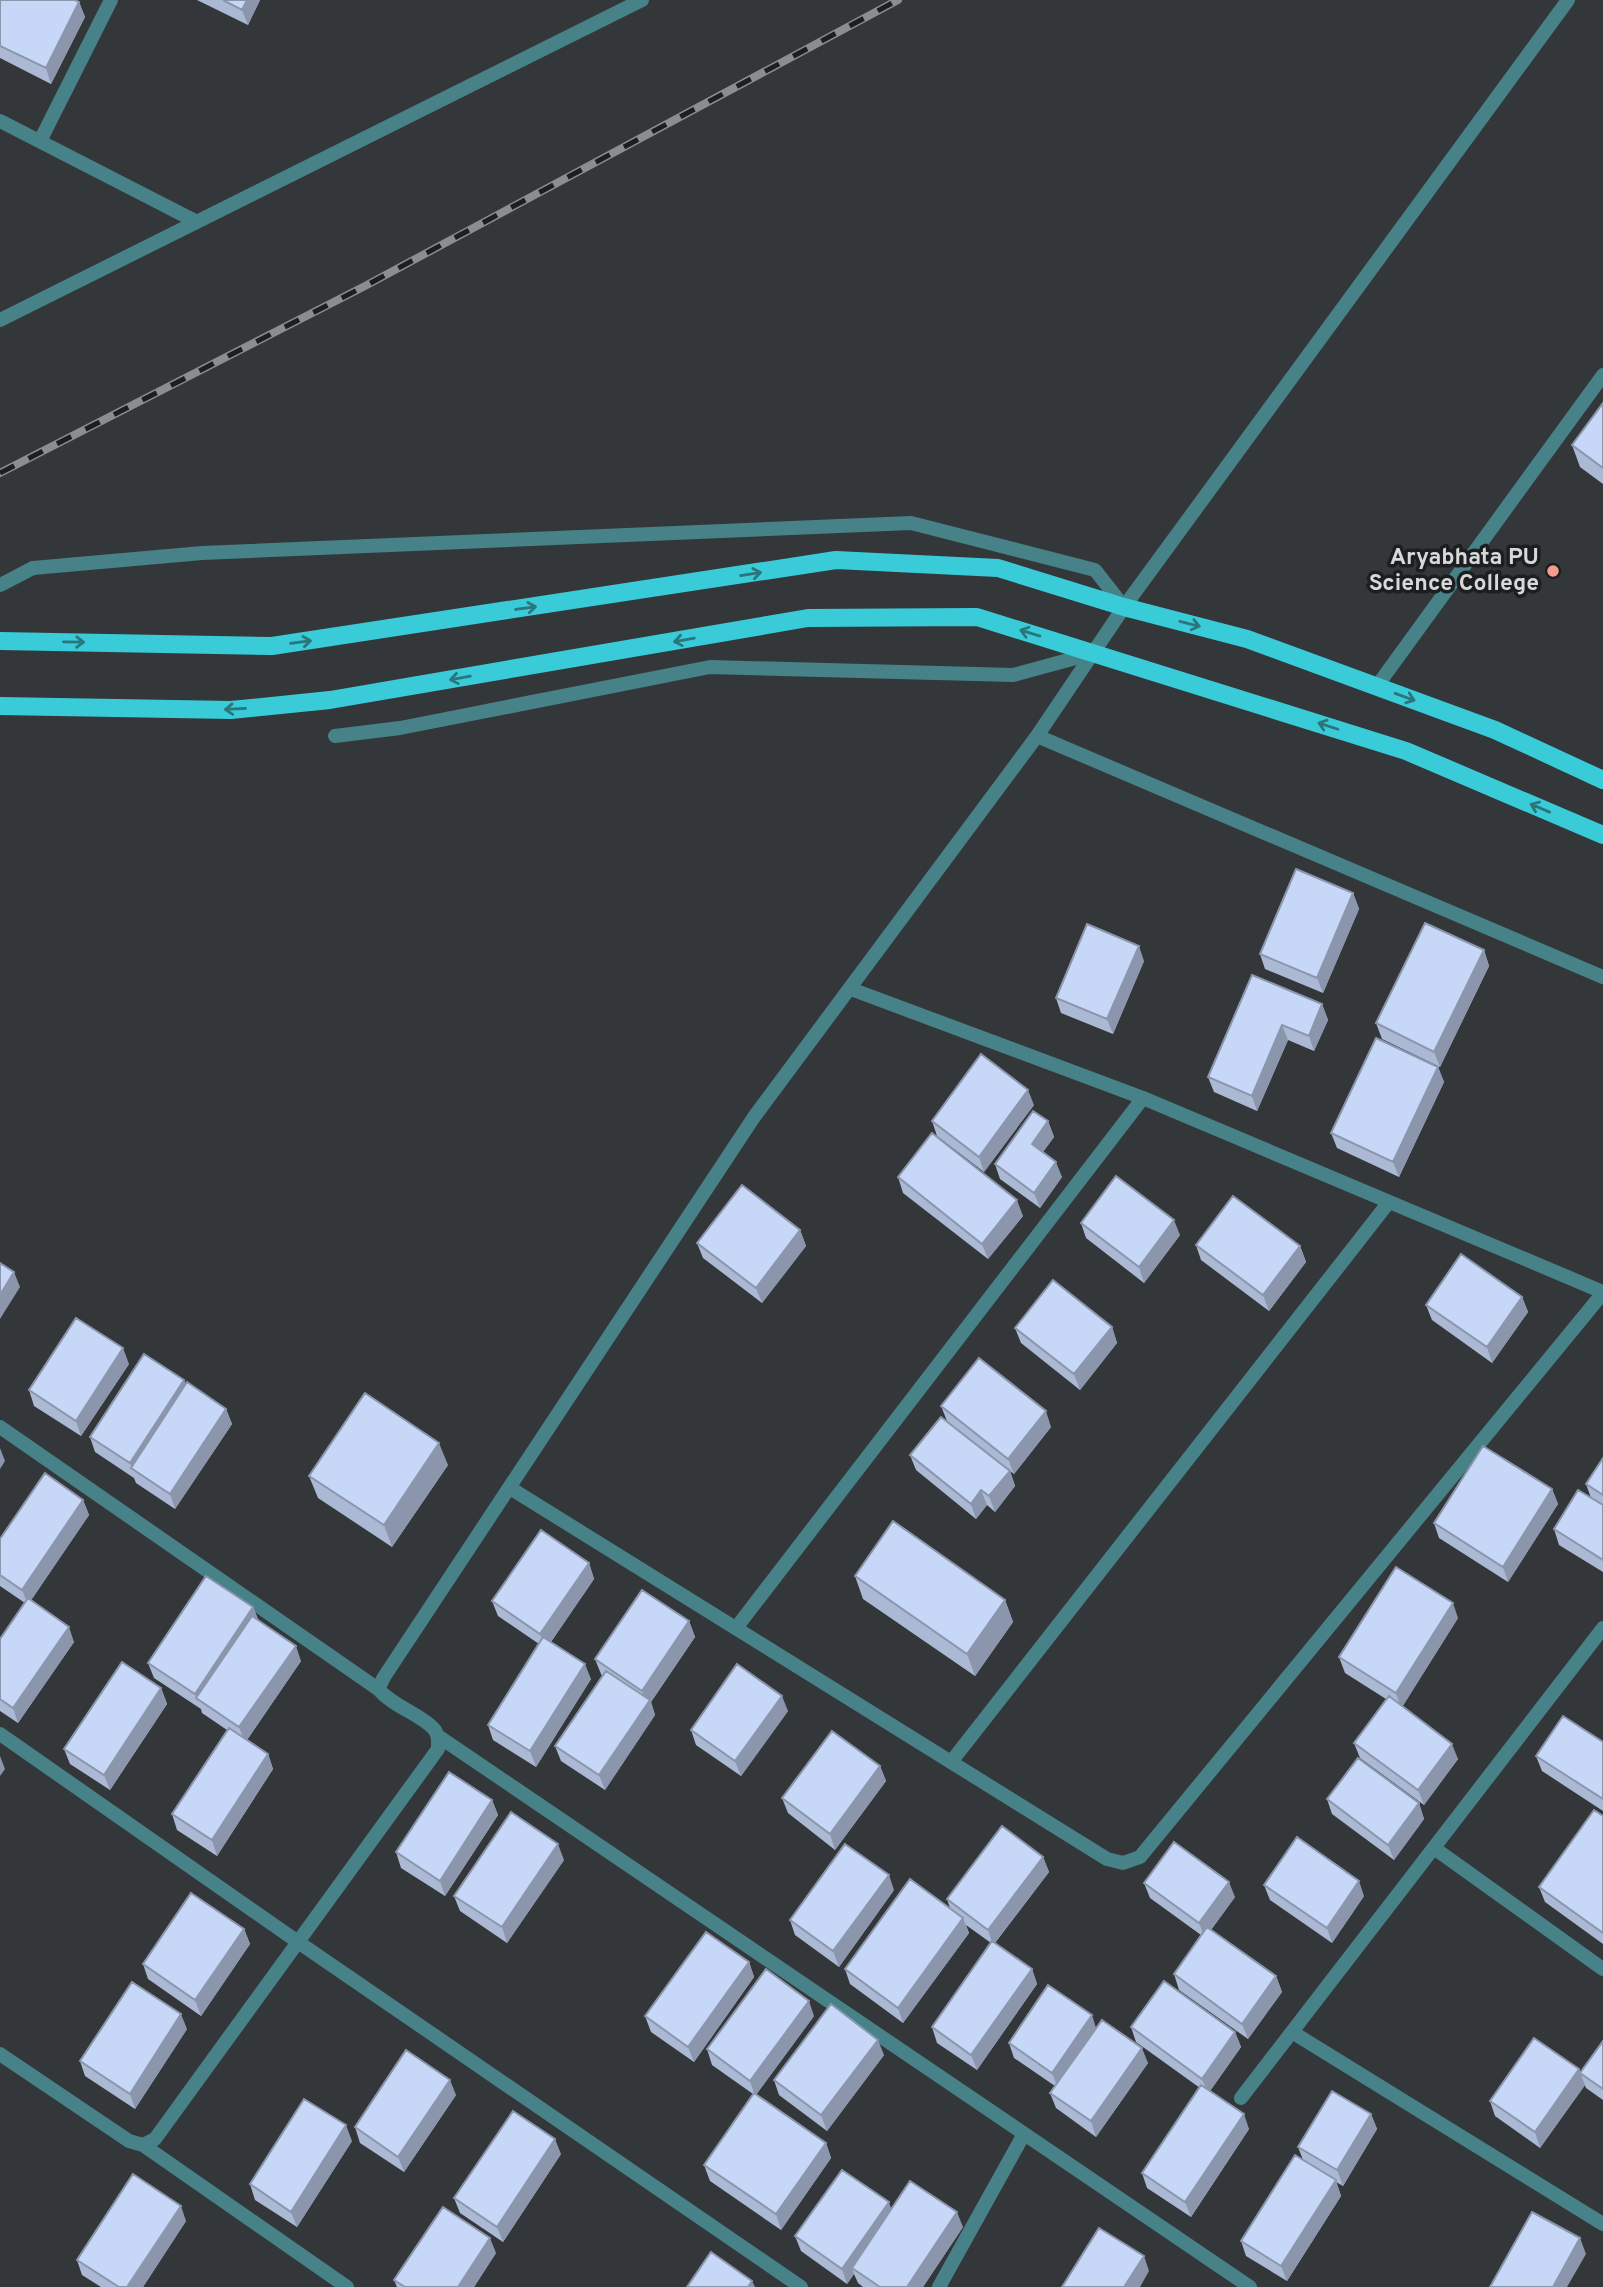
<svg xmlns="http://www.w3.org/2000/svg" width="1603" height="2287" font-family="Overpass,sans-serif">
<rect width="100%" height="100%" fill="#33373a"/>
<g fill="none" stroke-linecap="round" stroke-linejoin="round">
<path stroke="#468288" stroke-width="14" d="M 33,568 L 202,553 L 911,523 L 1095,570 L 1124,607
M 335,736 L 400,728 L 710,667 L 1013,675 L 1094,653"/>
<path stroke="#468288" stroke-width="14" d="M 0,121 L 197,222
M 40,141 L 111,0
M 0,320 L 642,0
M 0,585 L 33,568
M 1377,686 L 1603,375
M 1037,736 L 1603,977
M 851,989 L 1143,1098 L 1603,1292
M 0,1427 L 378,1689
M 510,1488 L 1107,1859 L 1123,1863 L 1140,1857 L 1603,1293
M 736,1628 L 1143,1098
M 0,1734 L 298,1942 L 801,2287
M 438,1736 L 1250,2287
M 951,1762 L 1389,1202
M 1434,1848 L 1603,1969
M 1292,2032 L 1603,2224
M 0,2054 L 129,2141 L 143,2145 L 155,2139 L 438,1749 C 438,1741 439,1734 433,1728 C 418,1713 394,1707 378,1689 L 384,1677 L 754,1117 L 1037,736 L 1124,607 L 1568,0
M 1241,2098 L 1603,1628
M 143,2145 L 347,2287
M 939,2287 L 1024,2134"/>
<path stroke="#39ccd8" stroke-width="18" d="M 0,641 L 272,646 L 836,560 L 998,568 L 1124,607 L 1247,639 L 1495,730 L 1603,780
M 0,706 L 231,710 L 330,700 L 808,618 L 977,617 L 1406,751 L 1603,835"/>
<defs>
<path id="rail" d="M 0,473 L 365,286 L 898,0"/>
</defs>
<use href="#rail" stroke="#8b8e91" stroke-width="8"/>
<use href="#rail" stroke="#1d1e20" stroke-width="5" stroke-dasharray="16" stroke-linecap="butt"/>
</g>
<path fill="#abb9d4" d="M 197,0 L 260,0 L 248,25 Z
M 0,1 L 79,2 L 85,17 L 51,84 L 0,58 Z
M 1603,403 L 1603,484 L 1580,467 L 1572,445 Z
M 1353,893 L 1359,909 L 1323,993 L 1265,969 L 1260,954 Z
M 1484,950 L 1489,966 L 1440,1067 L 1382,1039 L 1376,1023 Z
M 1144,961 L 1113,1034 L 1061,1013 L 1056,998 Z
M 1252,975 L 1322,1004 L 1328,1020 L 1314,1051 L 1288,1040 L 1257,1111 L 1214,1092 L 1208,1077 Z
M 1438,1067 L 1444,1082 L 1399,1177 L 1337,1148 L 1331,1133 Z
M 1034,1105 L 984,1172 L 937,1136 L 932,1121 Z
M 1048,1121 L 1054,1137 L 1043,1152 L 1062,1177 L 1040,1208 L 1000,1179 L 995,1164 Z
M 898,1177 L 1023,1216 L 988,1259 L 903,1193 Z
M 1081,1223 L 1180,1235 L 1144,1283 L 1086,1238 Z
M 800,1230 L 806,1246 L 762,1303 L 703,1258 L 697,1243 Z
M 1196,1245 L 1300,1246 L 1306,1262 L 1269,1311 L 1201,1260 Z
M 1522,1297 L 1528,1312 L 1492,1363 L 1432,1320 L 1426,1305 Z
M 1112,1327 L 1117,1343 L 1080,1390 L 1021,1343 L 1015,1328 Z
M 129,1364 L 81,1436 L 34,1406 L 29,1390 Z
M 184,1380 L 186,1385 L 226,1409 L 232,1424 L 175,1509 L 136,1483 L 134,1478 L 95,1452 L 90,1437 Z
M 941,1406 L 1051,1427 L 1014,1474 L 1010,1471 L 1015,1486 L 995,1512 L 987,1505 L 976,1519 L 916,1470 L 910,1455 L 947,1421 Z
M 1603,1458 L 1603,1572 L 1559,1545 L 1554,1529 L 1591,1498 L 1586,1484 Z
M 448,1465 L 392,1547 L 318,1498 L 309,1476 Z
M 1552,1489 L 1558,1504 L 1508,1582 L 1439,1538 L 1434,1523 Z
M 83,1500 L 89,1515 L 31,1600 L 74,1642 L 18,1723 L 0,1711 L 0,1639 L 25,1603 L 0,1586 L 0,1539 Z
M 589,1563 L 594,1579 L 551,1642 L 591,1679 L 536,1767 L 493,1740 L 488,1725 L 539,1644 L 498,1616 L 492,1601 Z
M 855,1576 L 1005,1600 L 1013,1622 L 975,1676 L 863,1599 Z
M 253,1607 L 258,1619 L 301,1661 L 247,1740 L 268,1754 L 273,1769 L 217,1856 L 177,1830 L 172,1814 L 227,1730 L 202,1713 L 201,1709 L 154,1678 L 148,1663 Z
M 1458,1618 L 1402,1707 L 1458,1759 L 1424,1805 L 1360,1758 L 1354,1743 L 1386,1699 L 1345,1673 L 1339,1657 Z
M 689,1621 L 695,1637 L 651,1702 L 655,1715 L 605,1790 L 561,1761 L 555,1746 L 602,1676 L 601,1674 L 595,1659 Z
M 161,1688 L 167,1704 L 110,1790 L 70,1764 L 64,1749 Z
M 788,1711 L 741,1776 L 696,1745 L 691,1730 Z
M 1603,1742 L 1603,1811 L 1542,1771 L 1536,1756 Z
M 880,1766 L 886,1781 L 835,1850 L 788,1813 L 782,1798 Z
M 1327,1799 L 1419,1803 L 1424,1819 L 1394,1860 L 1332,1814 Z
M 492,1800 L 498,1815 L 445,1896 L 401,1868 L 396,1852 Z
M 1603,1816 L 1603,1944 L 1545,1902 L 1539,1887 Z
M 1043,1857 L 1049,1872 L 995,1943 L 1032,1969 L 1037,1984 L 977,2070 L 937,2043 L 932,2027 L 991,1943 L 966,1925 L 969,1933 L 903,2023 L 850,1984 L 845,1969 L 950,1908 L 947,1899 Z
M 564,1860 L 507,1943 L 460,1911 L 454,1896 Z
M 1144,1883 L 1235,1897 L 1211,1930 L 1276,1976 L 1282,1992 L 1248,2039 L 1179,1990 L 1174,1974 L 1201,1935 L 1150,1898 Z
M 1264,1885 L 1364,1896 L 1332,1943 L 1270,1900 Z
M 894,1890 L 839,1967 L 795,1935 L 790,1920 Z
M 244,1929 L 250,1944 L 201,2016 L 148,1979 L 143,1964 Z
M 749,1962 L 754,1977 L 694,2062 L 651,2032 L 645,2016 Z
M 814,2016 L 756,2095 L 826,2143 L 831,2158 L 781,2230 L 710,2181 L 704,2165 L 753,2094 L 712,2065 L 707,2049 Z
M 1131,2027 L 1235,2032 L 1241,2047 L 1210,2091 L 1249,2129 L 1191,2217 L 1147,2188 L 1142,2173 L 1200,2088 L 1136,2042 Z
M 1096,2028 L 1148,2063 L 1096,2137 L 1056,2108 L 1050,2093 L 1055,2086 L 1014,2058 L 1009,2043 Z
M 187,2029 L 135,2109 L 85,2076 L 80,2061 Z
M 1603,2041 L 1603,2100 L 1586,2088 L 1580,2073 Z
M 884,2055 L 827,2131 L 779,2095 L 774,2080 Z
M 1579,2069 L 1585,2085 L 1540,2148 L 1495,2116 L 1490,2101 Z
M 456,2095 L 404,2172 L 360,2143 L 355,2127 Z
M 1371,2114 L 1377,2129 L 1343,2186 L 1336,2182 L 1341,2196 L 1287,2281 L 1246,2256 L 1241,2241 L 1303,2160 L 1298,2147 Z
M 352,2141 L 297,2227 L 255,2200 L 250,2184 Z
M 561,2154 L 503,2242 L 460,2213 L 454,2198 Z
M 891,2209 L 963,2227 L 923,2287 L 863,2287 L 858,2283 L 854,2274 L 847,2284 L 801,2251 L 795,2236 Z
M 186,2221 L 143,2287 L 101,2287 L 82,2275 L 77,2260 Z
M 496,2253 L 474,2287 L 397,2287 L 394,2280 Z"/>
<path fill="#8b96ad" d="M 247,0 L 260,0 L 248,25 L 242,10 Z
M 79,2 L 85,17 L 51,84 L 46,68 Z
M 1353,893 L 1359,909 L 1323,993 L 1317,978 Z
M 1139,946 L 1144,961 L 1113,1034 L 1107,1019 Z
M 1484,950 L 1489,966 L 1440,1067 L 1434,1052 Z
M 1322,1004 L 1328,1020 L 1314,1051 L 1309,1036 Z
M 1282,1025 L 1288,1040 L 1257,1111 L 1252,1096 Z
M 1438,1067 L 1444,1082 L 1399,1177 L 1393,1162 Z
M 1028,1090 L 1034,1105 L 984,1172 L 979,1157 Z
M 1048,1121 L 1054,1137 L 1037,1160 L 1032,1144 Z
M 1056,1162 L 1062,1177 L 1040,1208 L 1034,1193 Z
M 1017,1200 L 1023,1216 L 988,1259 L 982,1244 Z
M 1174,1220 L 1180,1235 L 1144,1283 L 1139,1267 Z
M 800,1230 L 806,1246 L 762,1303 L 756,1288 Z
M 1300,1246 L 1306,1262 L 1269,1311 L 1263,1295 Z
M 14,1272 L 20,1287 L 0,1319 L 0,1295 Z
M 1522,1297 L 1528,1312 L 1492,1363 L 1487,1347 Z
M 1112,1327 L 1117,1343 L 1080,1390 L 1074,1374 Z
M 123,1348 L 129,1364 L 81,1436 L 76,1421 Z
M 184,1380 L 190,1396 L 132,1468 L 130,1463 Z
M 226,1409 L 232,1424 L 175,1509 L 170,1494 Z
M 1046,1411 L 1051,1427 L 1014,1474 L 1008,1459 Z
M 439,1443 L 448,1465 L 392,1547 L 384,1525 Z
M 0,1448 L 5,1461 L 0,1469 Z
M 1010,1471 L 1015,1486 L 995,1512 L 989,1496 Z
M 1552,1489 L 1558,1504 L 1508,1582 L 1503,1567 Z
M 981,1490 L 987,1505 L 976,1519 L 971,1504 Z
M 83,1500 L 89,1515 L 28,1605 L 22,1590 Z
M 589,1563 L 594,1579 L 546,1649 L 540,1634 Z
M 1005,1600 L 1013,1622 L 975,1676 L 967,1654 Z
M 1453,1603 L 1458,1618 L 1401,1709 L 1396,1693 Z
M 253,1607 L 259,1622 L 196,1698 L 200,1709 L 195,1694 Z
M 689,1621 L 695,1637 L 651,1702 L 655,1715 L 605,1790 L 599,1775 L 647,1704 L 642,1691 Z
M 69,1627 L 74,1642 L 18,1723 L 13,1708 Z
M 296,1646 L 301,1661 L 245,1743 L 239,1727 Z
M 585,1664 L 591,1679 L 536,1767 L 530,1751 Z
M 161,1688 L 167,1704 L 110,1790 L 104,1775 Z
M 782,1696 L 788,1711 L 741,1776 L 735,1761 Z
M 1452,1744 L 1458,1759 L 1424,1805 L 1418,1790 Z
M 268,1754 L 273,1769 L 217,1856 L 212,1840 Z
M 0,1756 L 5,1769 L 0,1776 Z
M 880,1766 L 886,1781 L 835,1850 L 830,1834 Z
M 492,1800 L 498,1815 L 445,1896 L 440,1881 Z
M 1419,1803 L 1424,1819 L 1394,1860 L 1388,1845 Z
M 558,1844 L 564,1860 L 507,1943 L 502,1927 Z
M 1043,1857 L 1049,1872 L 993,1945 L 988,1930 Z
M 889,1875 L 894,1890 L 839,1967 L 833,1951 Z
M 1359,1881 L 1364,1896 L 1332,1943 L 1327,1928 Z
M 1229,1882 L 1235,1897 L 1205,1938 L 1199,1923 Z
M 963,1918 L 969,1933 L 903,2023 L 898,2008 Z
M 244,1929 L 250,1944 L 201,2016 L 195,2000 Z
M 749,1962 L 754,1977 L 694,2062 L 688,2047 Z
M 1032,1969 L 1037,1984 L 977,2070 L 971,2055 Z
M 1276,1976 L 1282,1992 L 1248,2039 L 1242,2024 Z
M 809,2001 L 814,2016 L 755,2096 L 750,2081 Z
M 181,2014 L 187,2029 L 135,2109 L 130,2094 Z
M 1092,2015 L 1097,2031 L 1058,2088 L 1052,2073 Z
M 1235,2032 L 1241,2047 L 1208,2094 L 1202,2079 Z
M 878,2040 L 884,2055 L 827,2131 L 821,2115 Z
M 1142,2048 L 1148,2063 L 1096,2137 L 1091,2121 Z
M 1579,2069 L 1585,2085 L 1540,2148 L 1535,2132 Z
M 450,2080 L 456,2095 L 404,2172 L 398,2157 Z
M 1244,2114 L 1249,2129 L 1191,2217 L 1185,2202 Z
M 1371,2114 L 1377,2129 L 1343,2186 L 1337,2170 Z
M 346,2125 L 352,2141 L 297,2227 L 291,2212 Z
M 555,2139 L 561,2154 L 503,2242 L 497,2227 Z
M 826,2143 L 831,2158 L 781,2230 L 776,2214 Z
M 1336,2180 L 1341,2196 L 1287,2281 L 1281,2266 Z
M 889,2202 L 894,2217 L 852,2268 L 854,2274 L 847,2284 L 842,2269 Z
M 181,2206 L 186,2221 L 143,2287 L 127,2287 Z
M 957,2212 L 963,2227 L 923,2287 L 907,2287 Z
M 490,2238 L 496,2253 L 474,2287 L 458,2287 Z
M 1580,2238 L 1586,2254 L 1567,2287 L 1553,2287 Z
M 1144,2256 L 1149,2271 L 1140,2287 L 1124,2287 Z
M 752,2281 L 755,2287 L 748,2287 Z"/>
<path fill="#c7d7f7" stroke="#8b96ad" stroke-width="2" d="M 0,0 L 75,0 L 79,2 L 46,68 L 0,46 Z
M 223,0 L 247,0 L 242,10 Z
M 1603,403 L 1603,468 L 1572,445 Z
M 1296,869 L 1353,893 L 1317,978 L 1260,954 Z
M 1425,923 L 1484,950 L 1434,1052 L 1376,1023 Z
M 1087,924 L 1139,946 L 1107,1019 L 1056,998 Z
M 1252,975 L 1322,1004 L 1309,1036 L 1282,1025 L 1252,1096 L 1208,1077 Z
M 1376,1038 L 1438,1067 L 1393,1162 L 1331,1133 Z
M 981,1054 L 1028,1090 L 979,1157 L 932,1121 Z
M 1033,1111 L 1048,1121 L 1032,1144 L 1056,1162 L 1034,1193 L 995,1164 Z
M 932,1133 L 1017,1200 L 982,1244 L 898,1177 Z
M 1116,1176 L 1174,1220 L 1139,1267 L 1081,1223 Z
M 742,1185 L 800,1230 L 756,1288 L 697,1243 Z
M 1233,1196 L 1300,1246 L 1263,1295 L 1196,1245 Z
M 1461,1254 L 1522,1297 L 1487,1347 L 1426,1305 Z
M 0,1263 L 14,1272 L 0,1295 Z
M 1053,1280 L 1112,1327 L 1074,1374 L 1015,1328 Z
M 76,1318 L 123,1348 L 76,1421 L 29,1390 Z
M 144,1354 L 184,1380 L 130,1463 L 90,1437 Z
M 979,1358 L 1046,1411 L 1008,1459 L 941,1406 Z
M 187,1382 L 226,1409 L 170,1494 L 131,1468 Z
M 365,1393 L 439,1443 L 384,1525 L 309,1476 Z
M 941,1417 L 1010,1471 L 989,1496 L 981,1490 L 971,1504 L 910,1455 Z
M 1483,1446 L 1552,1489 L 1503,1567 L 1434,1523 Z
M 1603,1458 L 1603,1495 L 1586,1484 Z
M 45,1473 L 83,1500 L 22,1590 L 0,1575 L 0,1539 Z
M 1578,1490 L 1603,1505 L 1603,1560 L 1554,1529 Z
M 893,1521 L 1005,1600 L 967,1654 L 855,1576 Z
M 541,1530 L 589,1563 L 540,1634 L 492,1601 Z
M 1396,1567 L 1453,1603 L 1396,1693 L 1339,1657 Z
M 206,1576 L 253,1607 L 195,1694 L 148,1663 Z
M 642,1590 L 689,1621 L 642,1691 L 595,1659 Z
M 28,1598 L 69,1627 L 13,1708 L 0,1699 L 0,1639 Z
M 252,1616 L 296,1646 L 239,1727 L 196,1698 Z
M 543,1637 L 585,1664 L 530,1751 L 488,1725 Z
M 122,1662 L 161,1688 L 104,1775 L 64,1749 Z
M 737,1664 L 782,1696 L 735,1761 L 691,1730 Z
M 606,1671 L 650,1700 L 599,1775 L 555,1746 Z
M 1389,1696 L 1452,1744 L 1418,1790 L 1354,1743 Z
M 1563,1716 L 1603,1742 L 1603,1799 L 1536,1756 Z
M 229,1728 L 268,1754 L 212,1840 L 172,1814 Z
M 832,1731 L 880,1766 L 830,1834 L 782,1798 Z
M 1358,1758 L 1419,1803 L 1388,1845 L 1327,1799 Z
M 449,1772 L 492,1800 L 440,1881 L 396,1852 Z
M 1594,1810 L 1603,1816 L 1603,1933 L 1539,1887 Z
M 511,1812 L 558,1844 L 502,1927 L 454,1896 Z
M 1002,1826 L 1043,1857 L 988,1930 L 947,1899 Z
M 1297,1837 L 1359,1881 L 1327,1928 L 1264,1885 Z
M 1174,1842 L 1229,1882 L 1199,1923 L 1144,1883 Z
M 845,1844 L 889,1875 L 833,1951 L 790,1920 Z
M 910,1879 L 963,1918 L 898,2008 L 845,1969 Z
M 191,1893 L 244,1929 L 195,2000 L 143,1964 Z
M 1207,1927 L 1276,1976 L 1242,2024 L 1174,1974 Z
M 706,1932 L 749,1962 L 688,2047 L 645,2016 Z
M 992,1941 L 1032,1969 L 971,2055 L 932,2027 Z
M 766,1969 L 809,2001 L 750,2081 L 707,2049 Z
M 1164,1981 L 1235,2032 L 1202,2079 L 1131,2027 Z
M 132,1982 L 181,2014 L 130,2094 L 80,2061 Z
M 1048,1985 L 1092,2015 L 1052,2073 L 1009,2043 Z
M 831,2004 L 878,2040 L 821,2115 L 774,2080 Z
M 1102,2020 L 1142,2048 L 1091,2121 L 1050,2093 Z
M 1534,2038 L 1579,2069 L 1535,2132 L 1490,2101 Z
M 1603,2041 L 1603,2089 L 1580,2073 Z
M 406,2050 L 450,2080 L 398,2157 L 355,2127 Z
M 1201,2085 L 1244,2114 L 1185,2202 L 1142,2173 Z
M 1332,2091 L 1371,2114 L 1337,2170 L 1298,2147 Z
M 754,2093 L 826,2143 L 776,2214 L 704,2165 Z
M 304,2099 L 346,2125 L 291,2212 L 250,2184 Z
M 513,2111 L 555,2139 L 497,2227 L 454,2198 Z
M 1295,2155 L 1336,2180 L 1281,2266 L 1241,2241 Z
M 842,2170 L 889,2202 L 842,2269 L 795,2236 Z
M 133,2174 L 181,2206 L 127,2287 L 119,2287 L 77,2260 Z
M 910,2181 L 957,2212 L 907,2287 L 880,2287 L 852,2268 Z
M 443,2207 L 490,2238 L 458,2287 L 405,2287 L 394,2280 Z
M 1532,2212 L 1580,2238 L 1553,2287 L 1490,2287 Z
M 1099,2228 L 1144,2256 L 1124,2287 L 1062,2287 Z
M 711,2252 L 752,2281 L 748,2287 L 687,2287 Z"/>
<defs><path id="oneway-shaft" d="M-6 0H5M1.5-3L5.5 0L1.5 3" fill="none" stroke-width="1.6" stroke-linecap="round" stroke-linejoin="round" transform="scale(1.75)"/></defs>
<g stroke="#2b757c">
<use href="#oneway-shaft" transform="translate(751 574) rotate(-9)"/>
<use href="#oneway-shaft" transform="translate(526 608) rotate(-8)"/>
<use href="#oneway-shaft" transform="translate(1190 624) rotate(14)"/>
<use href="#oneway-shaft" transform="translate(1030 633) rotate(-163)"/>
<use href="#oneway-shaft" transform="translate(684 640) rotate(170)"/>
<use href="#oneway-shaft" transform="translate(74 642) rotate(1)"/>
<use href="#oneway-shaft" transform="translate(301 642) rotate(-8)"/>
<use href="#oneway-shaft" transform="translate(460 678) rotate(170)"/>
<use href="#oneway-shaft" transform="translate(1405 697) rotate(20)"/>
<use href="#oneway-shaft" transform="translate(235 709) rotate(177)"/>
<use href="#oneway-shaft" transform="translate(1328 726) rotate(-162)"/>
<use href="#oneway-shaft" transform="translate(1540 808) rotate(-157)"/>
</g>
<circle fill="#f59c90" stroke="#1d1e20" stroke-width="2.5" cx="1553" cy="571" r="7"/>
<g text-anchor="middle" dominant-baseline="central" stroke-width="7" stroke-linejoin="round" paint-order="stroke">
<g font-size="23" font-weight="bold" fill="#d6d8da" stroke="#1d1e20" text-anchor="end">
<text x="1539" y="558">Aryabhata PU<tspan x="1539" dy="26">Science College</tspan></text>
</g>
</g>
</svg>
